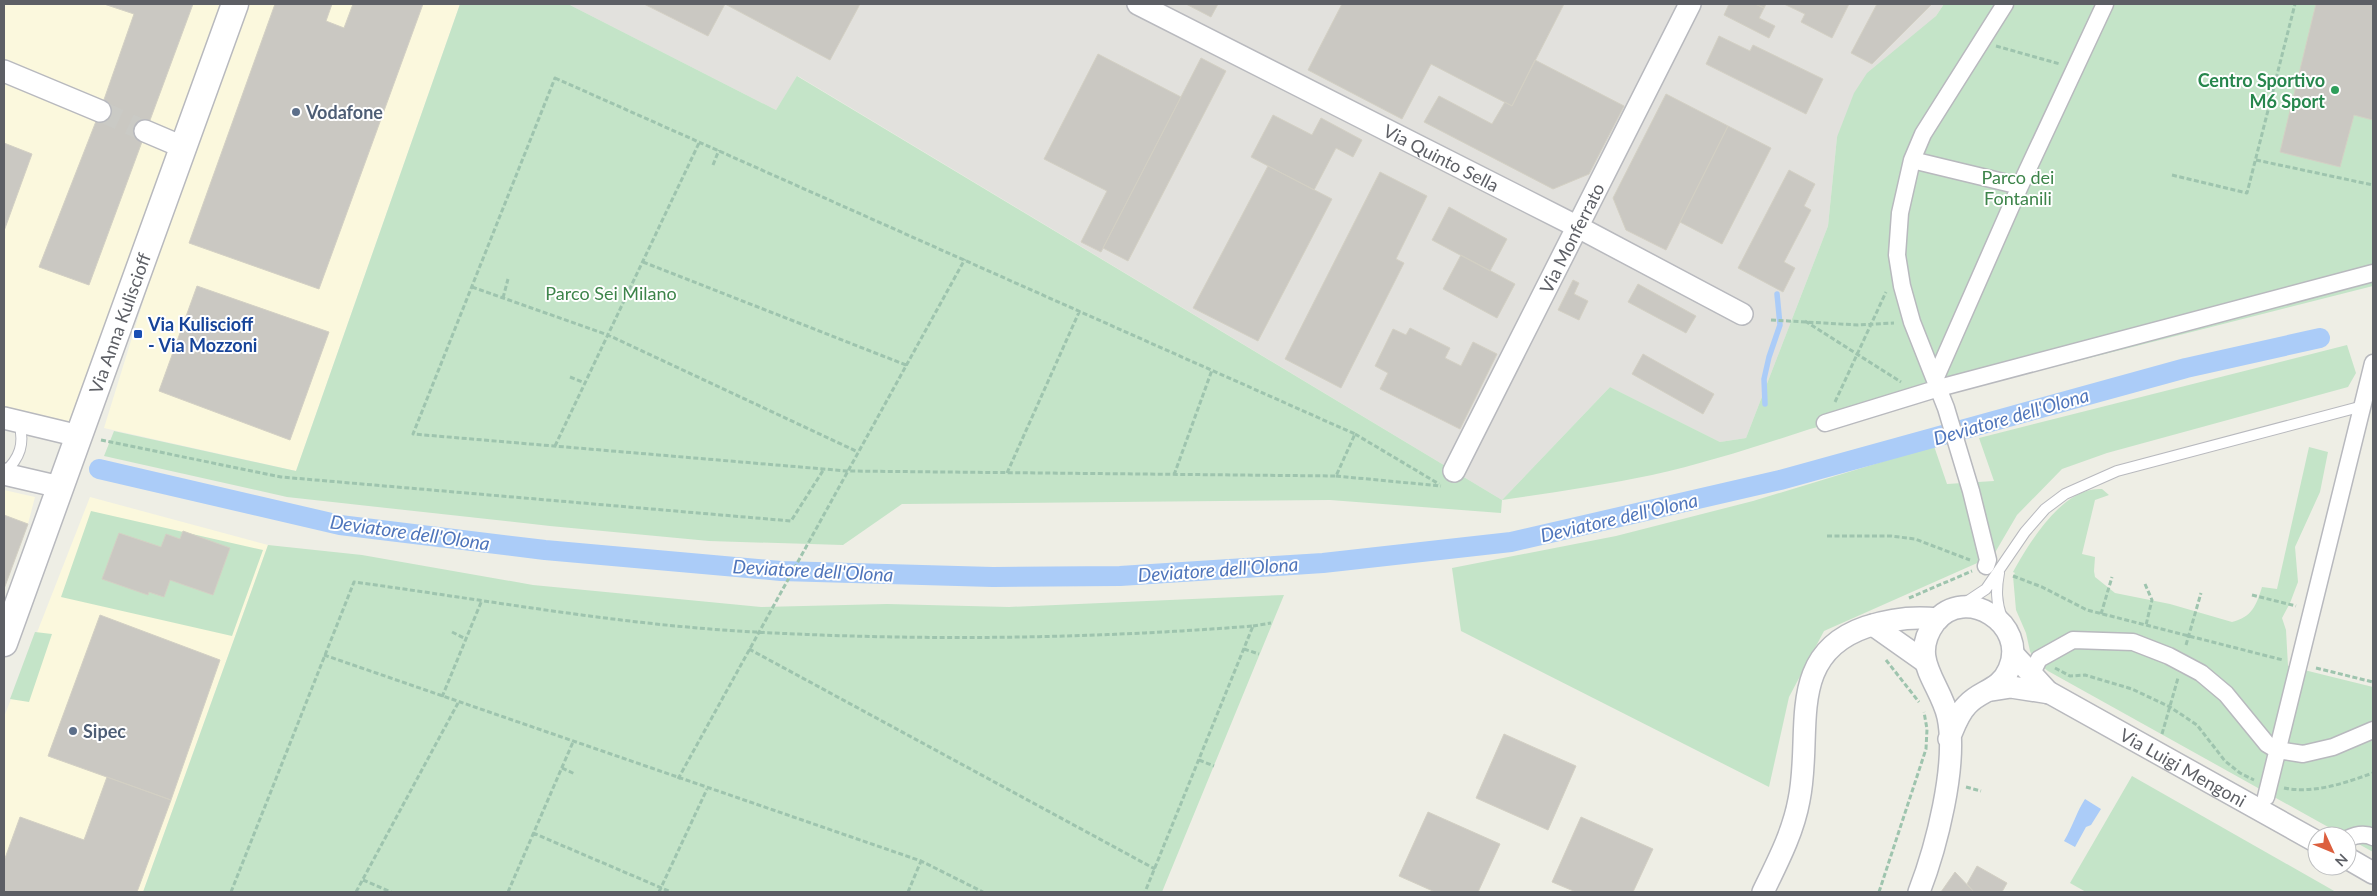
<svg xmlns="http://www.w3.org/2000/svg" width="2377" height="896" font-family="Lato,sans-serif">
<rect width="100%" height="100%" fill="#eeeee5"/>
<path fill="#fbf8dd" d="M 4,4 L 230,4 L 181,141 L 4,59 Z
M 241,4 L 460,4 L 296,471 L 104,428 L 190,150 Z
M 4,77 L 178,150 L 76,430 L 4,410 Z
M 4,490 L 35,497 L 28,524 L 4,589 Z
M 90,497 L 268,545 L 143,892 L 4,892 L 4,717 Z"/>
<path fill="#e2e1dd" d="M 568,4 L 1944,4 L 1936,16 L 1837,137 L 1828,226 L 1746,438 L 1720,442 L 1610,387 L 1502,500 L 798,76 L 776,110 Z"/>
<path fill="#c4e4c8" d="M 460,4 L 568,4 L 776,110 L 797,76 L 1502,500 L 1610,387 L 1720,442 L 1746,438 L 1828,226 L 1837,137 L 1854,93 L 1867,73 L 1936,16 L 1944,4 L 2373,4 L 2373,286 L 1810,429 C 1758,446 1706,463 1652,475 C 1603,485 1552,493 1502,500 L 1501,513 L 1330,500 L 902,504 L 843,545 L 709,541 L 550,526 L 287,497 L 104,456 L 114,431 L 296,471 Z
M 2347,345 L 2356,373 L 2348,387 L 2107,453 L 2062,469 L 2017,515 L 1993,556 L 1824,631 L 1789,697 L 1769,787 L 1461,631 L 1452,568 L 1616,536 L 1753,501 L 1934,446 L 1947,484 L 1994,481 L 1979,438 Z
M 2309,447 L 2328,452 L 2320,492 L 2295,547 L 2298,582 L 2290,603 L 2282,618 L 2286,630 L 2288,666 L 2373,687 L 2373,852 L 2048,671 L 2034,660 L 2030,651 L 2026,633 L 2016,610 L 2013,576 L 2015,573 L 2013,572 C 2030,542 2063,486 2102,489 L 2109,495 L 2095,500 L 2082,554 L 2095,557 L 2094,571 L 2095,577 L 2115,593 L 2170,604 L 2232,622 C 2252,617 2256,606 2262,587 L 2277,589 Z
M 91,511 L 263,550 L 232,636 L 61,597 Z
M 268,545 L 362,555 L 533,585 L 761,607 L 887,604 L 1009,607 L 1284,595 L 1162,892 L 143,892 Z
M 35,632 L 52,634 L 29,702 L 10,699 Z
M 2132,776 L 2336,892 L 2086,892 L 2070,883 Z"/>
<path fill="#abccf8" d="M 2085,799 L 2101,809 L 2091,825 L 2086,827 L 2075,847 L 2064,841 C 2073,826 2076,813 2085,799 Z"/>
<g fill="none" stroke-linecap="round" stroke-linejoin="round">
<path stroke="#abccf8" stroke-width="5.5" d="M 1765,404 L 1764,379 L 1769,357 L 1780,325 L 1777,294"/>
<path stroke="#abccf8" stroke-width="20" d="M 99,469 L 340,525 L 545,550 L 781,571 L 993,577 L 1120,576 L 1323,563 L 1511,542 L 1780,480 L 2186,368 L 2320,338"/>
</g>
<path fill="#cac8c2" stroke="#d3d0c4" d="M 104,4 L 193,4 L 89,285 L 39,267 L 100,111 L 134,14 Z
M 275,4 L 332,4 L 326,21 L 344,28 L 353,4 L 423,4 L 319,289 L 189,243 Z
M 644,4 L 860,4 L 830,60 L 725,4 L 708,36 Z
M 1186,4 L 1218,4 L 1211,17 Z
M 1342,4 L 1564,4 L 1512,106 L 1431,64 L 1402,119 L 1308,70 Z
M 1729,4 L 1755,4 L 1764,8 L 1759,18 L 1775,26 L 1769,38 L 1724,15 Z
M 1755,4 L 1766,4 L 1764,8 Z
M 1784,4 L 1849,4 L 1832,38 L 1801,22 L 1805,14 Z
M 1877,4 L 1932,4 L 1872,64 L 1851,53 Z
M 2316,4 L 2373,4 L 2373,120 L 2354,115 L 2340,167 L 2280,152 Z
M 1719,36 L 1750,51 L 1753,45 L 1823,79 L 1806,114 L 1706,64 Z
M 1098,54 L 1181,97 L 1101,252 L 1081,242 L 1107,191 L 1044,159 Z
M 1201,58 L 1226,71 L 1128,261 L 1103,248 Z
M 1535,60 L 1624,106 L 1589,174 L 1553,189 L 1424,122 L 1439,96 L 1492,124 L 1505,102 L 1512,106 Z
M 1666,94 L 1728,126 L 1666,250 L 1626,230 L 1613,198 Z
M 1273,115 L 1312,135 L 1321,118 L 1362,140 L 1353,157 L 1336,148 L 1314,190 L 1251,157 Z
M 1728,126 L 1771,148 L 1722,244 L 1680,222 Z
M 4,143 L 32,154 L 4,231 Z
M 1268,166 L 1332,199 L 1258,341 L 1193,308 Z
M 1789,170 L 1815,184 L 1804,206 L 1811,210 L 1784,262 L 1795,268 L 1783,292 L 1738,268 Z
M 1380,172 L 1427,196 L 1396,259 L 1404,263 L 1341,388 L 1285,359 Z
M 1449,207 L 1507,239 L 1490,271 L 1432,240 Z
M 1461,255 L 1515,284 L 1497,318 L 1443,289 Z
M 1573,280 L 1579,283 L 1574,294 L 1588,301 L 1579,320 L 1558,310 Z
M 1638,284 L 1696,316 L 1686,333 L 1628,302 Z
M 197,286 L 329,332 L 290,440 L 159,391 Z
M 1410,328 L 1450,348 L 1445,358 L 1461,366 L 1473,342 L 1497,354 L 1460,429 L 1380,389 L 1388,373 L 1375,366 L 1393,329 L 1406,335 Z
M 1643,354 L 1714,394 L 1703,414 L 1632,374 Z
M 4,515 L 28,524 L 4,589 Z
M 183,531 L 230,548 L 213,595 L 170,580 L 164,597 L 149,592 L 148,595 L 102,579 L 119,533 L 161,547 L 166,534 L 180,539 Z
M 100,615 L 220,660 L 171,800 L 48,756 Z
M 1504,734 L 1576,766 L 1548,830 L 1476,798 Z
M 107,777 L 171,800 L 137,892 L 4,892 L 4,861 L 20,817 L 84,840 Z
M 1428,812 L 1500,844 L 1478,892 L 1435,892 L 1399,876 Z
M 1581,817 L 1653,849 L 1633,892 L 1576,892 L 1552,882 Z
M 1977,866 L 2007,883 L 2002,892 L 1974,892 L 1967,884 Z
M 1955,872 L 1974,892 L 1975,892 L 1941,892 Z"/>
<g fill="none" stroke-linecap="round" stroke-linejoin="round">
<path stroke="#cacac5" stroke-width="21" stroke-dasharray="21 11" stroke-linecap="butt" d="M 100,111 L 145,131"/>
<defs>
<path id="service" d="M 4,473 C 20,458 25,444 19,422
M 1999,573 C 1996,589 1996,602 2002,618
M 1965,603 L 1986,589 L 2025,532 L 2045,509 L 2065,494 L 2117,471 L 2363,406"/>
<path id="pedestrian" d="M 1912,160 L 2020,186
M 1936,377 L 2020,186 L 2105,4
M 1825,423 L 1939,388 L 2373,273
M 1986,566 L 1988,560 L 1971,491 L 1946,408 L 1912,322 L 1902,286 L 1897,255 L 1900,213 L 1912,160 L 1923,134 L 2005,4
M 2035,667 L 2039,659 L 2073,640 L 2133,642 L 2169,656 L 2201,673 L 2226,694 L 2267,744 L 2277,750 L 2303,754 L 2333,747 L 2373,730
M 2266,797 L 2373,363
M 2347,839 C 2355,835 2365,833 2373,837"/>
<g id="minor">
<path id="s1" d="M 1138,4 L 1578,227 L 1742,314"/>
<path d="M 4,71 L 100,111"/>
<path d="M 145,131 L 185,148"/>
<path d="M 4,418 L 79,436"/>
<path id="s2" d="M 1454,471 L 1690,4"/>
<path d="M 4,474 L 60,487"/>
<path d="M 1873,625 L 1924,661"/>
<path d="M 2013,654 L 2049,693"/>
<path id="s3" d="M 1992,690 L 2011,687 L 2050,693 L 2317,842"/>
<path d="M 2347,858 L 2373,873"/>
<path d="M 1763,892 C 1777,863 1793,833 1799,800 C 1813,733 1784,655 1866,627 C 1890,619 1913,616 1938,619"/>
<path d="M 1919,892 C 1936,848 1958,765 1948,717 C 1940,682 1908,659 1935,622 C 1965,584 2029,624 2009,669 C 2000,691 1980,690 1967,705 C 1958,714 1954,727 1949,739"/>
</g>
<g id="tertiary">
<path id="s4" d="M 4,643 L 235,4"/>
</g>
</defs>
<use href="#service" stroke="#b8b9be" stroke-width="12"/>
<use href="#pedestrian" stroke="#b8b9be" stroke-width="19"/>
<use href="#minor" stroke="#b8b9be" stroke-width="24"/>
<use href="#tertiary" stroke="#b8b9be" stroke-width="29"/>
<path stroke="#9ec4ae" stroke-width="3" stroke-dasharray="5 2.5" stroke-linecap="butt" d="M 1996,46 L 2060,64
M 555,78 L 1355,434 L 1336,476 L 847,471 L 413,434 Z
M 2256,160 L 2373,185
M 713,165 L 719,150
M 2172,175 L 2247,193 L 2295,4
M 643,262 L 906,365
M 472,287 L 608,335 L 858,452
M 503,298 L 508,279
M 1771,320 L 1858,325 L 1894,323
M 1805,321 L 1901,382
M 570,377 L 585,383
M 1835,402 L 1886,292
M 1355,434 L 1439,484
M 101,440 L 281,477 L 791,521 L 824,469
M 555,446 L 700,141
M 1007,473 L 1080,310
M 1174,475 L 1212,370
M 1336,476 L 1441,486
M 1827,536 L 1891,536 L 1915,539 L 1970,560
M 2013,576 L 2042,587 L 2087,610 L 2283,660
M 2145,584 L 2152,600 L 2146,625
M 2252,595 L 2296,606
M 1909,598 L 1972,571
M 2101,614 L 2112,577
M 1253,626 L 1271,623
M 452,632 L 466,639
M 2186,645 L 2201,593
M 749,649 L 1155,869
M 1244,649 L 1259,654
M 324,655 L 921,861 L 983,892
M 1886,660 L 1919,702
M 2055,668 L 2070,676 L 2085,675 L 2132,689 L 2170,707 L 2197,725 L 2225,761 L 2240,773 L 2254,780
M 2316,668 L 2373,682
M 442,697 L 482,600
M 2162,734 L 2178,678
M 1199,760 L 1214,766
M 562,768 L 575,774
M 678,779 L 965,259
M 1966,787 L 1981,791
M 2284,788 C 2314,794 2345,783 2373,773
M 533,833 L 671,892
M 363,880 L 391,892
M 231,892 L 354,582 C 487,600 620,625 755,632 C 921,641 1087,639 1253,626 L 1145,892
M 356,892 L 458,703
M 508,892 L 573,742
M 659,892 L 707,789
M 908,892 L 921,861
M 1879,892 L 1926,749 L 1927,729 L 1924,712"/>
<use href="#service" stroke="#fff" stroke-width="10"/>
<use href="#pedestrian" stroke="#fff" stroke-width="16"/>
<use href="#minor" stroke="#fff" stroke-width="21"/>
<use href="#tertiary" stroke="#fff" stroke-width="26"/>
</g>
<circle fill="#2e9e5b" stroke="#fff" stroke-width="2" cx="2335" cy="90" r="5"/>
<g fill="#5c6f8a" stroke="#fff" stroke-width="2">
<circle cx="296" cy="112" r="5"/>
<circle cx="73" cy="731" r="5"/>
</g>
<rect fill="#1a4fb4" stroke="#fff" stroke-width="2" x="133" y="329" width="10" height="10" rx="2.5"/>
<g text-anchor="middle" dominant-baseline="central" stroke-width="4" stroke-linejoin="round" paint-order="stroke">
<g font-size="18" font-weight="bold" fill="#27864d" stroke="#fff" text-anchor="end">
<text x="2325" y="80">Centro Sportivo<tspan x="2325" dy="21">M6 Sport</tspan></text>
</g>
<g font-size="18" font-weight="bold" fill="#4e5e75" stroke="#fff" text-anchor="start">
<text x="306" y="112">Vodafone</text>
<text x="83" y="731">Sipec</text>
</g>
<g font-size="18" fill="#5d5f65" stroke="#fff">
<text stroke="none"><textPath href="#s1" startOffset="340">Via Quinto Sella</textPath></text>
<text stroke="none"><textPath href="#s2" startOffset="261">Via Monferrato</textPath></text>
<text stroke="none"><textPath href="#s4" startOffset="340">Via Anna Kuliscioff</textPath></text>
<text stroke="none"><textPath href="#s3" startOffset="211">Via Luigi Mengoni</textPath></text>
</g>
<g font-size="18" fill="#3d844a" stroke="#fff">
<text x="2018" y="177">Parco dei<tspan x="2018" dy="21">Fontanili</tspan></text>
<text x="611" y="293">Parco Sei Milano</text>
</g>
<g font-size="18" font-weight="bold" fill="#164399" stroke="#fff" text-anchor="start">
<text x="148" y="324">Via Kuliscioff<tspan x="148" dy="21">- Via Mozzoni</tspan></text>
</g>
<g font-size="19" font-style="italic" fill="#4f75bb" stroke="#fff">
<text transform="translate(2011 416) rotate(-16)">Deviatore dell'Olona</text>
<text transform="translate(1619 517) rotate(-13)">Deviatore dell'Olona</text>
<text transform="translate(410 532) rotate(8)">Deviatore dell'Olona</text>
<text transform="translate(1218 569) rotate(-4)">Deviatore dell'Olona</text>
<text transform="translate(813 570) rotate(3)">Deviatore dell'Olona</text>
</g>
</g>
<rect width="2377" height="896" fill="none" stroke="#5d5f65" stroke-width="10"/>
<g transform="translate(2332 851) rotate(134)"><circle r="24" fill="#ffffff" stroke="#bebfc1"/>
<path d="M0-4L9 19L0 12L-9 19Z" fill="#dc5f3e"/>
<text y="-8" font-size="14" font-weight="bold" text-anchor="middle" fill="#5d5f65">N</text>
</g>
</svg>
